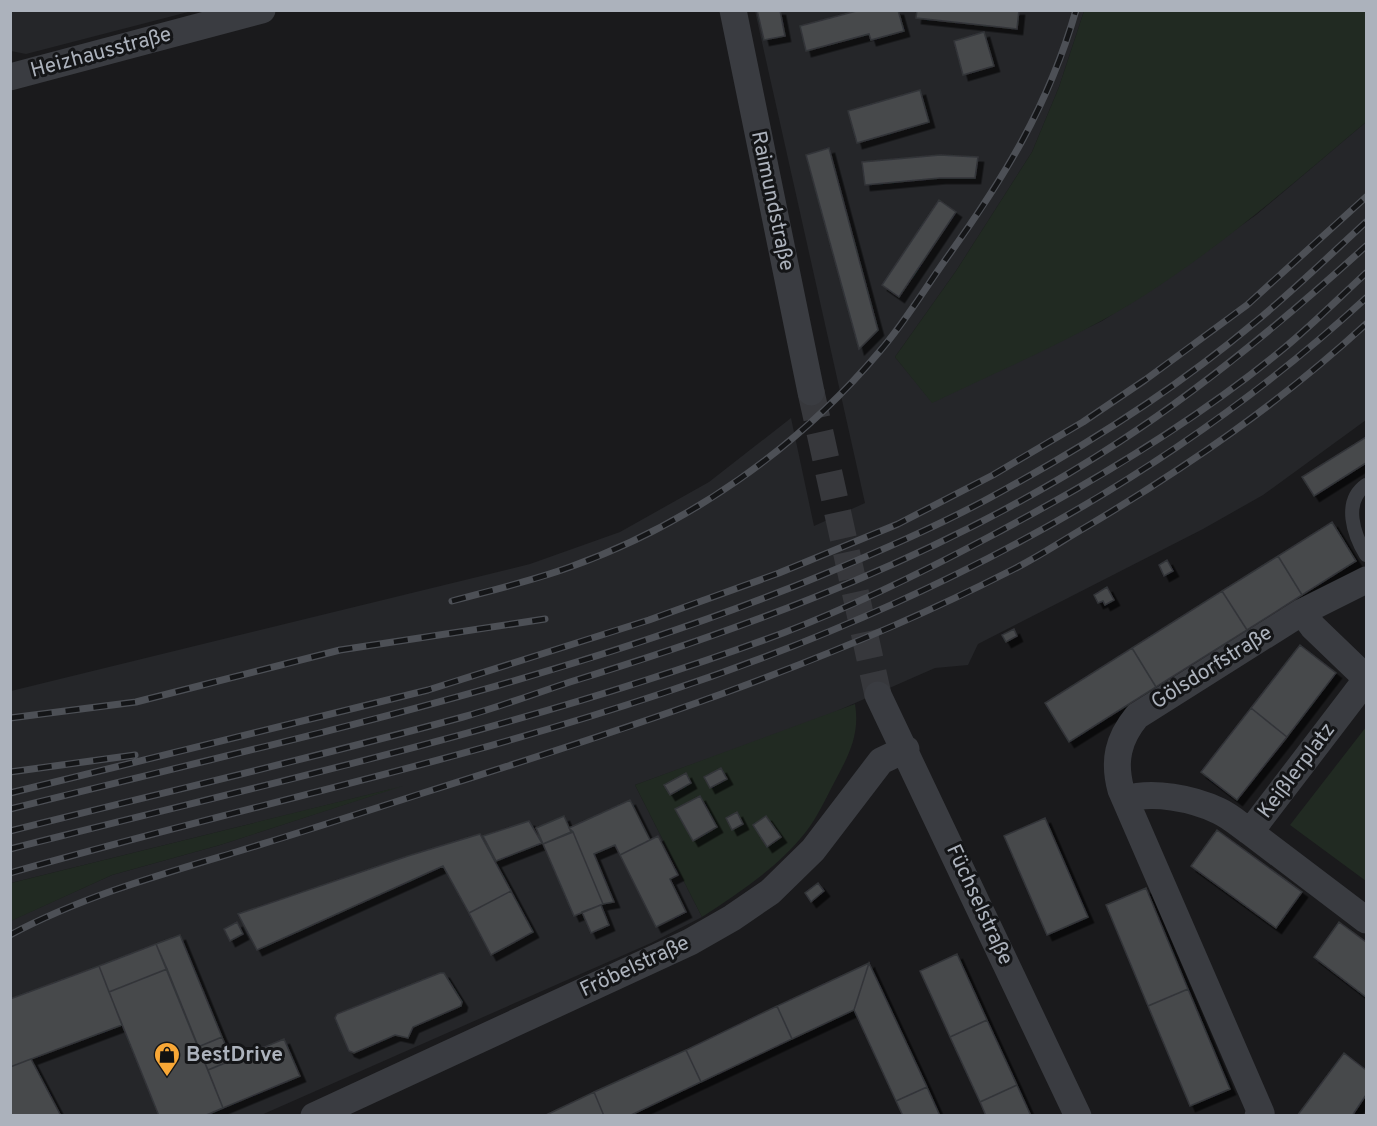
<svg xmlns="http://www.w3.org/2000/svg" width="1377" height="1126" font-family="Overpass,sans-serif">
<defs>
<filter id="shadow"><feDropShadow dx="5.5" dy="5.5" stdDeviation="0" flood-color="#0009"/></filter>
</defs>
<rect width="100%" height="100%" fill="#1a1a1c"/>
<path fill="#252629" d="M 10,11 L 11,10 L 192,11 L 26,54 L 11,51 Z
M 755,11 L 1084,11 L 1059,87 L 1032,152 L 956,271 L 895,357 L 932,402 L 1102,321 L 1156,286 L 1256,215 L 1366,122 L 1366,420 L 1263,495 L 1203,529 L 978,644 L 968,665 L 935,668 L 821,718 L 635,785 L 702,917 L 651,943 L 259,1116 L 11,1115 L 10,921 L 112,875 L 220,845 L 392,789 L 11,883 L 11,691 L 530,564 L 620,532 L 709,482 L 791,418 L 814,526 L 865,503 Z"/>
<path fill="#212a22" d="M 1084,11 L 1366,11 L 1366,122 C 1284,191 1195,270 1101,321 C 1046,351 989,376 932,403 L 895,357 L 956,271 L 1032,152 L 1059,87 Z
M 855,704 C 860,734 849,755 835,781 C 826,798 817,818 805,833 C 777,868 739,893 702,917 L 635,785 Z
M 1366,727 L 1366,881 L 1290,825 Z
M 403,786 L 220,845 L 112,875 L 11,921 L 11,883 Z"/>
<path fill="#46484c" stroke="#333438" stroke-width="1.5" filter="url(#shadow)" d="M 757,10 L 780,10 L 785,36 L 764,40 Z
M 860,10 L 898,10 L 904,31 L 871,40 L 869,34 L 806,51 L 800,26 Z
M 917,10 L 1019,10 L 1017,29 L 916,18 Z
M 984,32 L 994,66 L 963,75 L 954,41 Z
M 920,90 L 929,122 L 857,143 L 848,111 Z
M 829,148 L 878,330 L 859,349 L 806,155 Z
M 940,155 L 978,157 L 975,178 L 940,178 L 865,185 L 862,162 Z
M 939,200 L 956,212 L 899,297 L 882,285 Z
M 1366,437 L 1366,463 L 1314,496 L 1302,477 Z
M 1332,522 L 1356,561 L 1302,595 L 1278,556 Z
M 1278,556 L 1302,595 L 1247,630 L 1222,591 Z
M 1167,560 L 1173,571 L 1164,576 L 1159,565 Z
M 1107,587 L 1114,600 L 1105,605 L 1103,601 L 1098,603 L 1094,595 Z
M 1222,591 L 1247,630 L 1156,687 L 1132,648 Z
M 1014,629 L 1017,636 L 1006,642 L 1002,635 Z
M 1300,645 L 1336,673 L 1287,737 L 1251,708 Z
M 1132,648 L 1156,687 L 1069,742 L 1045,703 Z
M 1251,708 L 1287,737 L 1237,800 L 1201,772 Z
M 721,768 L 727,779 L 710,788 L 704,777 Z
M 686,773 L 691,783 L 670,795 L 664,785 Z
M 700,796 L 717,827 L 693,841 L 675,809 Z
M 630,800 L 650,840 L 620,855 L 615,845 L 594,854 L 614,902 L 603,904 L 573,832 L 569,828 Z
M 737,812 L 743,824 L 732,830 L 726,818 Z
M 564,816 L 571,832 L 543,844 L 536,828 Z
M 766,816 L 781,837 L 767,847 L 753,825 Z
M 1045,818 L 1088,917 L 1047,935 L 1004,836 Z
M 529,821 L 542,843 L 496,861 L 483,836 Z
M 1217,830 L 1302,892 L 1276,928 L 1191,866 Z
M 573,832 L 603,904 L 574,916 L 543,844 Z
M 480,834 L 511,891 L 469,913 L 443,866 L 257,950 L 238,914 L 408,856 Z
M 658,836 L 678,875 L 670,879 L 686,912 L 656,927 L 620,855 Z
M 818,883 L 824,891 L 811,902 L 805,893 Z
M 1146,888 L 1188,989 L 1148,1006 L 1106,905 Z
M 511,891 L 533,932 L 491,955 L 469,913 Z
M 601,905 L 609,925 L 591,933 L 582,912 Z
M 237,922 L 243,934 L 230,941 L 224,929 Z
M 1339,922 L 1366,942 L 1366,997 L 1314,957 Z
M 180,935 L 222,1037 L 198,1047 L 156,944 Z
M 156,944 L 167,969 L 109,992 L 99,966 Z
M 957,954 L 987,1020 L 950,1037 L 920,971 Z
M 869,963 L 854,1010 L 792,1039 L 777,1006 Z
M 869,963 L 927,1087 L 896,1101 L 854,1010 Z
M 99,966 L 122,1025 L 10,1067 L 10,999 Z
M 167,969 L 223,1108 L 204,1116 L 159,1116 L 109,992 Z
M 440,973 L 444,973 L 462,1002 L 461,1006 L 413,1027 L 408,1038 L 395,1035 L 354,1053 L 349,1051 L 335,1018 L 337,1014 Z
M 1188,989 L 1230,1089 L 1190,1106 L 1148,1006 Z
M 777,1006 L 792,1039 L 701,1082 L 686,1050 Z
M 987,1020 L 1017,1085 L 980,1102 L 950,1037 Z
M 222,1037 L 232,1060 L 208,1070 L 198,1047 Z
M 284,1039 L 300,1076 L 223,1108 L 208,1070 Z
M 686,1050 L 701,1082 L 629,1116 L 604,1116 L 594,1092 Z
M 1344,1053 L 1366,1070 L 1366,1095 L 1352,1116 L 1297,1116 Z
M 31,1059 L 61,1116 L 10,1116 L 10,1067 Z
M 1017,1085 L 1031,1116 L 986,1116 L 980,1102 Z
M 927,1087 L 940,1116 L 903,1116 L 896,1101 Z
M 594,1092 L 604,1116 L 544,1116 Z"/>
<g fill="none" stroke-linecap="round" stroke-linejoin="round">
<path stroke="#37383c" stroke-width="27" stroke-dasharray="27 14" stroke-linecap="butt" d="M 811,392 L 878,695"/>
<path stroke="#3a3c41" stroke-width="14" d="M 1366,485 C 1342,502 1354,535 1366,555"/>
<path stroke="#3a3c41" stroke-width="27" d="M 733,10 L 811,392
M 10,77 L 262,10
M 1302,612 L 1313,627 L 1366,678
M 1366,680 L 1250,832 L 1366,920
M 878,695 L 1078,1116
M 1125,799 C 1153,791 1192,798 1219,811 C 1230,816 1240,825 1250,832
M 314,1116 L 690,942 L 732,918 L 770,892 L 813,850 L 881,761 L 906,749
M 1258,1116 L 1261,1113 L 1121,790 C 1113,761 1118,739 1137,716 L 1302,612 L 1366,580"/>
<defs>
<path id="rail" d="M 452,601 C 492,590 532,581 570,567 C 690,524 798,448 880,351 C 905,322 924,290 946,259 C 1004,178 1048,107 1076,10
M 10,718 L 136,702 L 340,650 L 545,619
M 10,772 L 135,755
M 10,793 L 428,690 L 649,620 L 779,573 L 898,524 L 993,475 L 1083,422 L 1145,380 L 1247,305 L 1366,197
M 10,809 C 285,740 565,682 827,573 C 887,548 947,522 1004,490 C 1092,442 1178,387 1254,323 C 1293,291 1329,256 1366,222
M 10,831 C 161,793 313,758 463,717 C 499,707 534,694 570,682 C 761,624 951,552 1119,442 C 1208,384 1288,317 1366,246
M 10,849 C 269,783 533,726 783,633 C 853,606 921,573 987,538 C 1090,484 1193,423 1283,349 C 1312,325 1339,298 1366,273
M 10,873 C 226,811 447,765 660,694 C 919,609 1165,483 1366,298
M 10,935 C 81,897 159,875 236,852 C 299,833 361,813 423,793 C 620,731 823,666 1008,572 C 1035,559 1060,542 1086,527 C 1187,467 1280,403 1366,324"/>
</defs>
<use href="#rail" stroke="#4d5056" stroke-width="7"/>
<use href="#rail" stroke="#141517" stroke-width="4.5" stroke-dasharray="14" stroke-linecap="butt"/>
</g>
<defs>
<symbol id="shop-pin" viewBox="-11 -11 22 30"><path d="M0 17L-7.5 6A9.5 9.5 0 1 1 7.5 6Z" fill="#f8a736" stroke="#141517"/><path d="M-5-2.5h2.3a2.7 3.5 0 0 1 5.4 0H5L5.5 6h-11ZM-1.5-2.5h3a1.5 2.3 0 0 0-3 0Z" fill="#111"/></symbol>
</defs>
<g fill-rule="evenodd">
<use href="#shop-pin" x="152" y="1040" width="30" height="40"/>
</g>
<g text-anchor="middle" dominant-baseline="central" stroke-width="6" stroke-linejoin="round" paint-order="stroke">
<g font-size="21" fill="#acb2bc" stroke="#141517">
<text transform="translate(101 53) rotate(-15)">Heizhausstraße</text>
<text transform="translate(772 201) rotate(78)">Raimundstraße</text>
<text transform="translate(1212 668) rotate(-32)">Gölsdorfstraße</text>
<text transform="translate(1297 771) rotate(-53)">Keißlerplatz</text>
<text transform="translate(979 905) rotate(65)">Füchselstraße</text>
<text transform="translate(635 967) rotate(-25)">Fröbelstraße</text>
</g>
<g font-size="21" font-weight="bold" fill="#acb2bc" stroke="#141517" text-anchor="start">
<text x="186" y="1055">BestDrive</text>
</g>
</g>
<rect width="1377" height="1126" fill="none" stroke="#acb2bc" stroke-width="24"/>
</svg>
